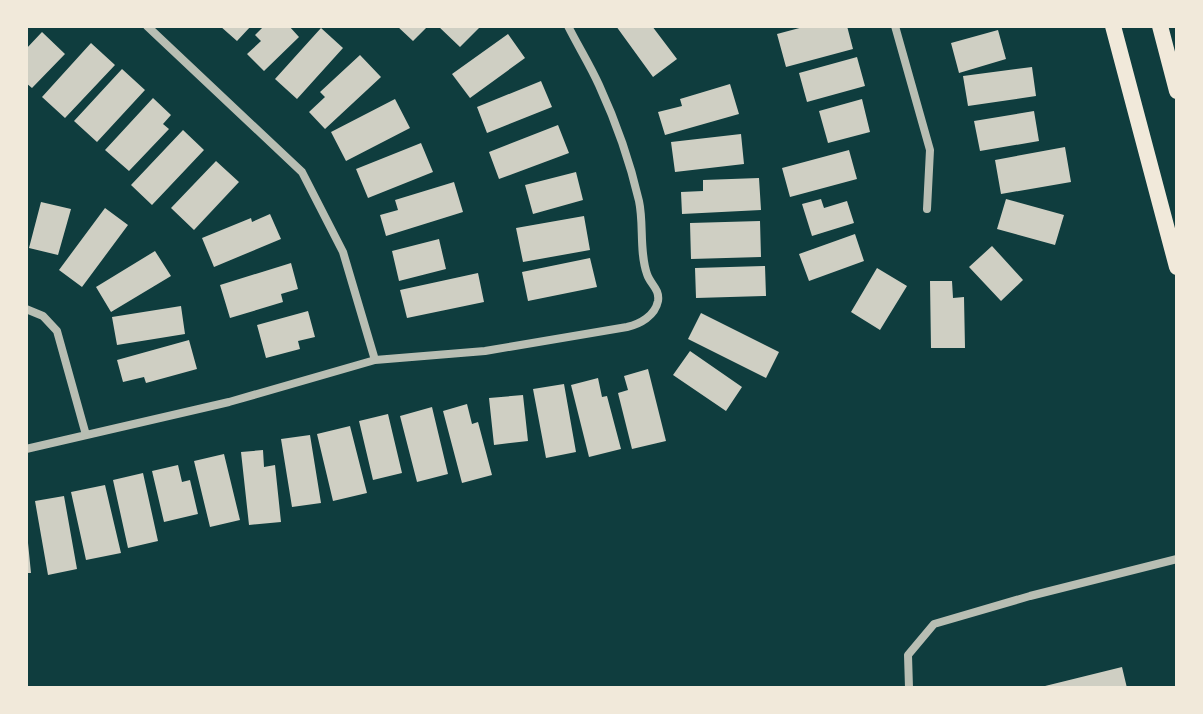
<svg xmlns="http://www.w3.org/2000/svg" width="1203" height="714" font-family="Commissioner,sans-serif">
<rect width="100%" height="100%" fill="#0f3d3e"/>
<path fill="#cfcfc3" d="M 220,26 L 251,26 L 237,41 Z
M 264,26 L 289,26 L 299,37 L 264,71 L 247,54 L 261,41 L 255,35 Z
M 397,26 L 428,26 L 413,41 Z
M 438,26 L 481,26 L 460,47 Z
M 616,26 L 652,26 L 677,59 L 653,77 Z
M 807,26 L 847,26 L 853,49 L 786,67 L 777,34 Z
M 321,28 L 343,48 L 297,99 L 275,79 Z
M 998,30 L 1006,59 L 959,73 L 951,43 Z
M 42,32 L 65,54 L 32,88 L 26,83 L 26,49 Z
M 508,34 L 525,58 L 470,98 L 452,74 Z
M 91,43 L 115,65 L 65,118 L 42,97 Z
M 360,55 L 381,77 L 325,129 L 309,112 L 325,97 L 320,92 Z
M 857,57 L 865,86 L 807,102 L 799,73 Z
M 1032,67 L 1036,96 L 968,106 L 963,76 Z
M 122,69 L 145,90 L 97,142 L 74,121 Z
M 541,81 L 552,107 L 487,133 L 477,107 Z
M 730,84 L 739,114 L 665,135 L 658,112 L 682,106 L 680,99 Z
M 153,98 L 171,115 L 163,124 L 169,129 L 129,171 L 105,150 Z
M 395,99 L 410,128 L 346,161 L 331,132 Z
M 862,99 L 870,132 L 828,143 L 819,111 Z
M 1034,111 L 1039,141 L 980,151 L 974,121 Z
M 558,125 L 569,153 L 499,179 L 489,152 Z
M 183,130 L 204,150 L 152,205 L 131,185 Z
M 741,134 L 744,164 L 675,172 L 671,142 Z
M 421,143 L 433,172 L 368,198 L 356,169 Z
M 1065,147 L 1071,182 L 1001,194 L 995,160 Z
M 849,150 L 857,179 L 790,197 L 782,168 Z
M 216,161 L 239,182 L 194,230 L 171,208 Z
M 576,172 L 583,200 L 533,214 L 525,185 Z
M 759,178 L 761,210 L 682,214 L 681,192 L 703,191 L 703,180 Z
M 454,182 L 463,212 L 386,236 L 380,215 L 398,210 L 395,200 Z
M 821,199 L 824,208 L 847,201 L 854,223 L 812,236 L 802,204 Z
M 1006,199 L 1064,215 L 1055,245 L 997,229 Z
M 41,202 L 71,209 L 58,255 L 29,248 Z
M 105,208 L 128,225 L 82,287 L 59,270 Z
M 270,214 L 281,239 L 214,267 L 202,238 L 251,218 L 252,222 Z
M 584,216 L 590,250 L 523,262 L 516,228 Z
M 760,221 L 761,257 L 691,259 L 690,223 Z
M 855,234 L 864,261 L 809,281 L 799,254 Z
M 439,239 L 446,269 L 399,281 L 392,251 Z
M 992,246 L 1023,280 L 1001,301 L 969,267 Z
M 155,251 L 171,276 L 111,312 L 96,287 Z
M 590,258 L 597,287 L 528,301 L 522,272 Z
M 291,263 L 298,289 L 281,294 L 283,302 L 230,318 L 220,285 Z
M 765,266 L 766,296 L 696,298 L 695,268 Z
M 877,268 L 907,286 L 880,330 L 851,312 Z
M 478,273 L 484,302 L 407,318 L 400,290 Z
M 930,281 L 952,281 L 953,298 L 964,297 L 965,348 L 931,348 Z
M 181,306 L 185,334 L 117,345 L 112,317 Z
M 308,311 L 315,337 L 298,341 L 300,349 L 266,358 L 257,325 Z
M 701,313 L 779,352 L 766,378 L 688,339 Z
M 189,340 L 197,369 L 146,383 L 144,377 L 123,382 L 117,360 Z
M 690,351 L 742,387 L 726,411 L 673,375 Z
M 648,369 L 666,441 L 632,449 L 618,393 L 628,390 L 624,376 Z
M 598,378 L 602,397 L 607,396 L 621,449 L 589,457 L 571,385 Z
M 564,384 L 576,452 L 546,458 L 533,389 Z
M 523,395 L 528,441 L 494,445 L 489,398 Z
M 467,404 L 472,424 L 478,422 L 492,475 L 462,483 L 443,411 Z
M 432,407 L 448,474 L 417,482 L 400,416 Z
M 388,414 L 402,473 L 373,480 L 359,421 Z
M 350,426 L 367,493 L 333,501 L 317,434 Z
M 310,435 L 321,503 L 292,507 L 281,439 Z
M 263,450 L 264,467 L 275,465 L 281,522 L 249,525 L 241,452 Z
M 224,454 L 240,520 L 210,527 L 194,461 Z
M 178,465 L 182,482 L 190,480 L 198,514 L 164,522 L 152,471 Z
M 143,473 L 158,541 L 128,548 L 113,480 Z
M 105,485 L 121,553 L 86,560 L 71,492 Z
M 64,496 L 77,569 L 48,575 L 35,501 Z
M 26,543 L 28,543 L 31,573 L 26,573 Z
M 1122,667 L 1127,688 L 1041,688 L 1041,687 Z"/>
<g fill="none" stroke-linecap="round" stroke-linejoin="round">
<path stroke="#b8beb3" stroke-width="8" d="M 147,26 L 302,172 L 343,252 L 375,360
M 895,26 L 930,150 L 927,209
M 26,309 L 43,316 L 57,331 L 86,435
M 26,449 L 229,402 L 375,360 L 485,351 L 627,327 C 640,324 655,316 658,301 C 660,289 650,284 647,274 C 639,251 644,224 639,201 C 630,162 616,122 599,85 C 590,65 578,46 568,26
M 909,688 L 908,655 L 934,624 L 1030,596 L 1177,559"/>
<path stroke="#f1e9da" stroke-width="16" d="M 1113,26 L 1177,267
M 1160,26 L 1177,91"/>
</g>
<rect width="1203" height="714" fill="none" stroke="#f1e9da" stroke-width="56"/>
</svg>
